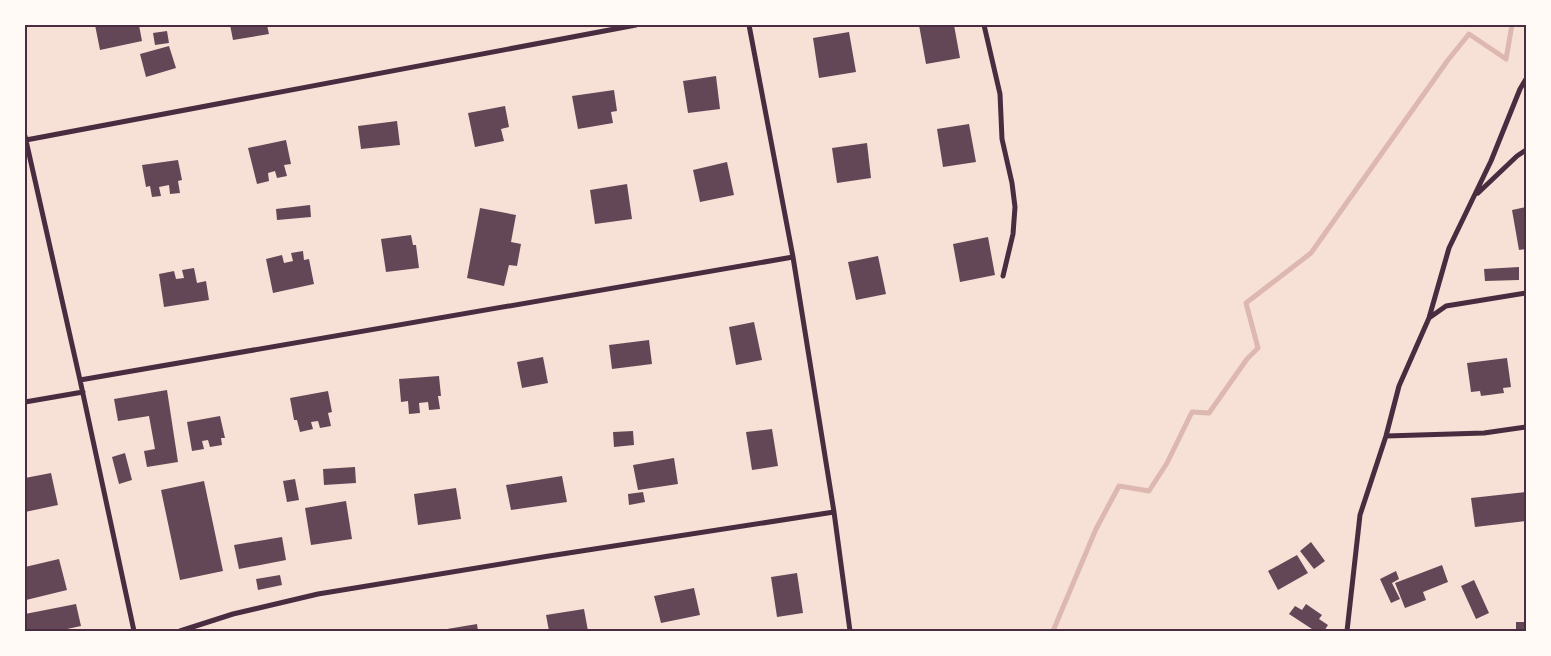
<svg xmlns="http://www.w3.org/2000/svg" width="1551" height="656" font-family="Rubik,sans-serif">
<rect width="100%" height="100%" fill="#f7e1d7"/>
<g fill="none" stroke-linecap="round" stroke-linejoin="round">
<path stroke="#dcb8b0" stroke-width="5" d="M 1053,631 L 1096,529 L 1119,486 L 1149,491 L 1167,463 L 1192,412 L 1209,413 L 1247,359 L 1258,348 L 1246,303 L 1311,253 L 1448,60 L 1469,34 L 1506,59 L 1512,25"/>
</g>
<path fill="#644757" d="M 95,25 L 139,25 L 142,41 L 100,50 Z
M 230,25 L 267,25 L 269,34 L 233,40 Z
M 919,25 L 954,25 L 960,58 L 926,64 Z
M 167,31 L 169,43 L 155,45 L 153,33 Z
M 849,32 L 856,72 L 819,78 L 813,38 Z
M 169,46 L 176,68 L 146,77 L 140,54 Z
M 716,76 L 720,109 L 688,113 L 683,81 Z
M 614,90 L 617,111 L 611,112 L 613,123 L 578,129 L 572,96 Z
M 505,106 L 509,127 L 501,129 L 504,141 L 475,147 L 468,113 Z
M 397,121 L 400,145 L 361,149 L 358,126 Z
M 969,124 L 976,162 L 943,167 L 937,129 Z
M 286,140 L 291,164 L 284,165 L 287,176 L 277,178 L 275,171 L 268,173 L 269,181 L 257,184 L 248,148 Z
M 867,143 L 871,178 L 837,183 L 832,148 Z
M 178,160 L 182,180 L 178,181 L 180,193 L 170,194 L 169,185 L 159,187 L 161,196 L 152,197 L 150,186 L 146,187 L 142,165 Z
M 727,162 L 734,195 L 700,202 L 693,170 Z
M 627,184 L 632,219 L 595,224 L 590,190 Z
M 310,205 L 311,217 L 277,220 L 276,209 Z
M 1526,207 L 1526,249 L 1519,250 L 1512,210 Z
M 480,208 L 516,215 L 511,242 L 521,244 L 517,266 L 509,265 L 504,286 L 467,278 Z
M 411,235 L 413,245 L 416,245 L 419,268 L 386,272 L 381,239 Z
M 988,237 L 995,275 L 960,282 L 953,244 Z
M 303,251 L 304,260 L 309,259 L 314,284 L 273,293 L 266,259 L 282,255 L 284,263 L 293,261 L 291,253 Z
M 878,256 L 886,294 L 856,300 L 848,262 Z
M 1519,267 L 1519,280 L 1485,281 L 1484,269 Z
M 194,268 L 197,283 L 206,281 L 209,300 L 164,307 L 159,274 L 174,271 L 176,279 L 184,278 L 182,270 Z
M 754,322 L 762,360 L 736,365 L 729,327 Z
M 649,340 L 652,364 L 612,369 L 609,345 Z
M 543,357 L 548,383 L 522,388 L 517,362 Z
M 1507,358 L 1511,387 L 1503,388 L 1504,393 L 1481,396 L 1480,391 L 1471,392 L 1467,363 Z
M 439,376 L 441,396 L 438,396 L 440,409 L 429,410 L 428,402 L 419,403 L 420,413 L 409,414 L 408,401 L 401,402 L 399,379 Z
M 167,390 L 178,462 L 147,467 L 144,451 L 155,449 L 149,416 L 118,421 L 114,399 Z
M 328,391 L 332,412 L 328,413 L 331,426 L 320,428 L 318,421 L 311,422 L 313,429 L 300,432 L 297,420 L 294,420 L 290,398 Z
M 220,416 L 225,438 L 221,438 L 222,445 L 210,447 L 208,440 L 202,441 L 204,449 L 192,451 L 187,422 Z
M 772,429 L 778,466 L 752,470 L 746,432 Z
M 633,431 L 634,445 L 614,447 L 613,432 Z
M 125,453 L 132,480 L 119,484 L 112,457 Z
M 674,458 L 678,484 L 638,490 L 633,465 Z
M 355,467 L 356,483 L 324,485 L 323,469 Z
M 51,473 L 58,505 L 25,512 L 25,478 Z
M 562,476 L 567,502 L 511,510 L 506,485 Z
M 295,479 L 299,500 L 287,502 L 283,481 Z
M 204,481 L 223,571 L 180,580 L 161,490 Z
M 456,488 L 461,519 L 418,525 L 414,494 Z
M 643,492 L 645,502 L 629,505 L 628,494 Z
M 1526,492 L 1526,521 L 1475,527 L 1471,498 Z
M 346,501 L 352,539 L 311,545 L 305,508 Z
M 282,537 L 286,560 L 239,569 L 234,545 Z
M 1311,542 L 1325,561 L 1314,569 L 1300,551 Z
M 1297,555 L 1308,573 L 1278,590 L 1268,571 Z
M 59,559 L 67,590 L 26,600 L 25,567 Z
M 1442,565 L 1448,582 L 1423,592 L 1426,600 L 1405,608 L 1395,583 Z
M 1396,571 L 1399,579 L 1392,583 L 1400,599 L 1391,603 L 1380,579 Z
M 797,573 L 803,613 L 777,617 L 771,577 Z
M 280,575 L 282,585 L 258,590 L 256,579 Z
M 1474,580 L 1489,613 L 1476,619 L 1461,586 Z
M 694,588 L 700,615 L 661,623 L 654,596 Z
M 76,604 L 81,626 L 58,631 L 25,631 L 25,614 Z
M 1306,604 L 1322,615 L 1319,619 L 1328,625 L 1324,631 L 1315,631 L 1289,614 L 1295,606 L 1302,610 Z
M 584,609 L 588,631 L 549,631 L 546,615 Z
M 1516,622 L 1526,622 L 1526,631 L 1516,631 Z
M 477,624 L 478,631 L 441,631 L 441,630 Z"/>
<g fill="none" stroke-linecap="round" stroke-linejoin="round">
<path stroke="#4a2c40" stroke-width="5" d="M 749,25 L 793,257 L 834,512 L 850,631
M 984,25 L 1000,94 L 1002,139 L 1012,183 L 1015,207 L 1013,234 L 1003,276
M 25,136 L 80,380 L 134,631
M 26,140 L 636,25
M 1478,193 L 1517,156 L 1526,150
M 1429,318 L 1449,248 L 1491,161 L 1520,89 L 1526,79
M 80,380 L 793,257
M 25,402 L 83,392
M 1386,436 L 1484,433 L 1526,427
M 180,631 L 233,614 L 318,594 L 549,556 L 834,512
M 1347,631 L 1360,515 L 1386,436 L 1399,386 L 1429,318 L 1446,306 L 1526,293"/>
</g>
<rect width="1551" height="656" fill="none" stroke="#fffaf5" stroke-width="52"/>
<rect x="26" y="26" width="1499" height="604" fill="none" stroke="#4a2c40" stroke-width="2"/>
</svg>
